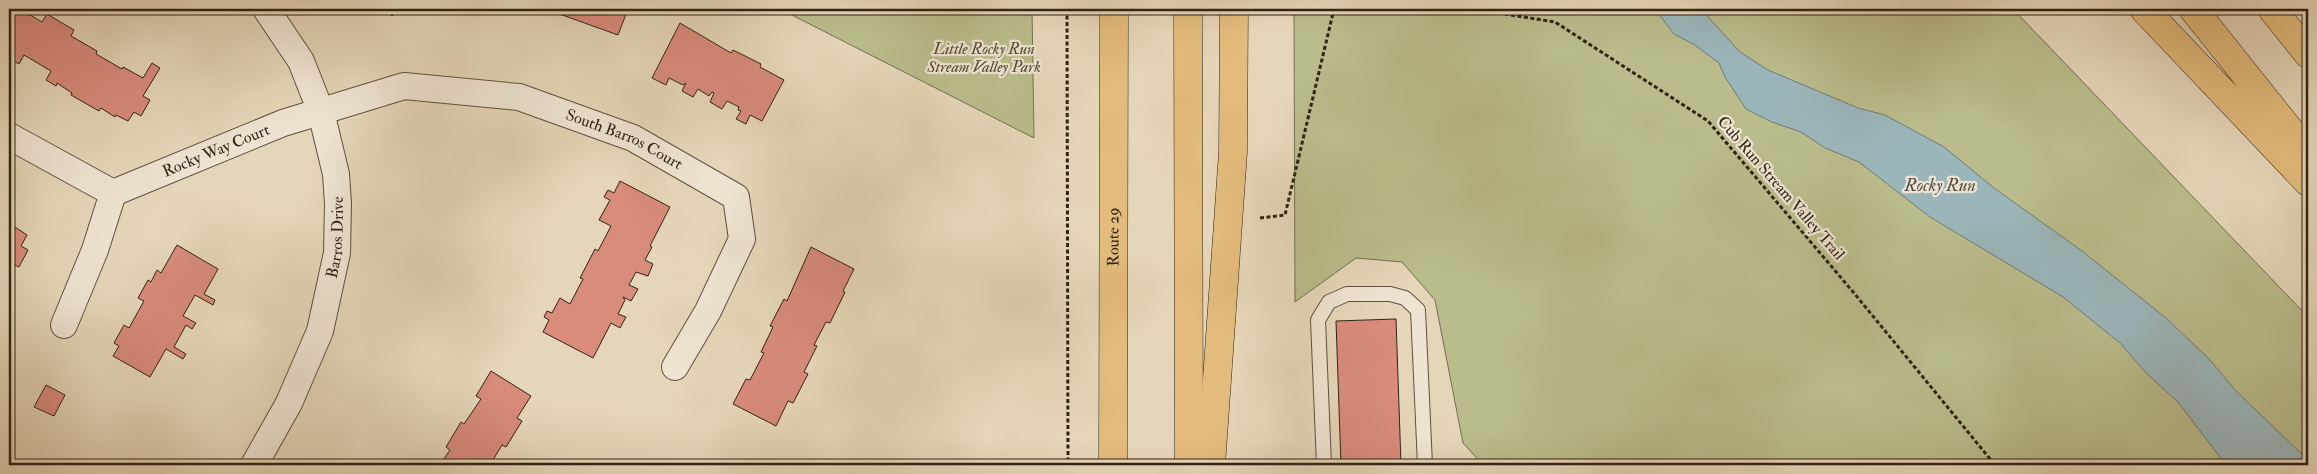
<svg xmlns="http://www.w3.org/2000/svg" width="2317" height="474" font-family="'IM FELL Double Pica',serif">
<rect width="100%" height="100%" fill="#e6d6b9"/>
<filter id="stains"><feTurbulence type="fractalNoise" baseFrequency=".004" numOctaves="4"/><feColorMatrix values="0 0 0 0 .2 0 0 0 0 .09 0 0 0 0 .02 0 0 0 .5 -.17"/></filter>
<radialGradient id="worn" r=".72"><stop offset=".6" stop-color="#630" stop-opacity="0"/><stop offset="1" stop-color="#630" stop-opacity=".3"/></radialGradient>
<path fill="#babc8b" stroke="#757050" d="M 780,9 L 1032,9 L 1034,138 Z
M 1294,9 L 2013,9 L 2308,317 L 2308,465 L 1483,465 L 1463,443 L 1435,300 L 1402,262 L 1356,258 L 1295,302 Z"/>
<path fill="#9bb6ba" stroke="#707b78" d="M 1655,9 L 1701,9 L 1740,52 L 1768,70 L 1858,108 L 1885,115 L 1944,147 L 1994,188 L 2082,251 L 2166,318 L 2209,359 L 2236,391 L 2308,460 L 2308,465 L 2226,465 L 2178,402 L 2148,375 L 2120,343 L 2063,297 L 1930,217 L 1859,162 L 1825,148 L 1801,132 L 1772,122 L 1746,109 L 1725,77 L 1719,63 L 1695,45 L 1674,34 Z"/>
<path fill="#d98b7c" stroke="#302315" d="M 9,9 L 20,9 L 42,22 L 47,14 L 74,30 L 71,36 L 97,51 L 96,54 L 122,69 L 123,67 L 143,78 L 152,63 L 160,68 L 143,96 L 150,100 L 141,116 L 134,112 L 128,121 L 116,115 L 115,117 L 101,108 L 99,111 L 71,95 L 72,93 L 57,83 L 56,86 L 46,80 L 51,71 L 24,55 L 19,64 L 9,58 Z
M 385,9 L 399,9 L 392,16 Z
M 555,9 L 628,9 L 618,35 L 554,12 Z
M 680,23 L 731,53 L 733,50 L 761,64 L 760,67 L 784,80 L 762,121 L 750,115 L 746,124 L 736,119 L 741,111 L 738,110 L 739,107 L 727,101 L 722,109 L 710,102 L 714,93 L 712,92 L 709,96 L 698,89 L 693,97 L 682,91 L 686,83 L 683,85 L 669,78 L 666,85 L 652,78 Z
M 620,181 L 670,207 L 650,246 L 652,247 L 645,260 L 653,264 L 648,276 L 636,272 L 629,285 L 638,289 L 631,301 L 623,297 L 625,300 L 618,314 L 626,317 L 620,328 L 611,323 L 593,358 L 543,332 L 549,320 L 544,317 L 547,311 L 552,313 L 560,298 L 570,304 L 583,279 L 580,278 L 595,249 L 598,251 L 611,226 L 599,220 L 610,200 L 604,197 L 608,190 L 614,193 Z
M 9,223 L 27,235 L 21,246 L 28,250 L 19,267 L 12,264 L 9,269 Z
M 177,245 L 218,269 L 204,294 L 215,300 L 213,305 L 195,295 L 183,316 L 196,323 L 192,329 L 186,325 L 174,347 L 186,354 L 183,359 L 166,349 L 150,377 L 113,356 L 119,346 L 114,343 L 124,325 L 129,328 L 144,301 L 138,298 L 148,280 L 151,282 L 157,270 L 161,273 Z
M 811,247 L 854,269 L 843,291 L 845,292 L 830,323 L 826,322 L 814,345 L 817,346 L 804,372 L 808,374 L 793,403 L 788,401 L 776,426 L 733,404 L 746,379 L 750,380 L 764,353 L 761,352 L 773,327 L 770,326 L 784,299 L 787,301 Z
M 1396,319 L 1401,465 L 1341,465 L 1336,321 Z
M 491,371 L 531,396 L 517,418 L 522,421 L 506,447 L 502,445 L 490,465 L 440,465 L 450,450 L 446,447 L 461,422 L 464,424 L 481,399 L 476,396 Z
M 46,385 L 65,395 L 54,416 L 34,407 Z
M 9,459 L 19,465 L 9,465 Z"/>
<g fill="none" stroke-linecap="round" stroke-linejoin="round">
<defs>
<path id="service" d="M 1324,465 L 1318,320 L 1329,302 L 1347,294 L 1390,294 L 1405,298 L 1418,310 L 1425,465"/>
<g id="minor">
<path id="s1" d="M 9,136 L 113,193 L 283,123 L 404,86 L 519,97 L 633,138 L 736,197 L 742,239 L 708,311 L 675,367"/>
<path d="M 64,325 L 95,250 L 113,193"/>
<path id="s2" d="M 254,465 L 289,403 L 320,331 L 337,253 L 338,204 L 336,174 L 321,112 L 301,61 L 266,9"/>
</g>
<g id="primary">
<path d="M 1188,9 L 1189,465"/>
<path id="s3" d="M 1113,465 L 1114,9"/>
</g>
<path id="motorway" d="M 2144,9 L 2308,182
M 2193,9 L 2308,153
M 2272,9 L 2308,54
M 1211,465 L 1233,152 L 1234,9"/>
</defs>
<use href="#service" stroke="#5e503e" stroke-width="16"/>
<use href="#minor" stroke="#5e503e" stroke-width="28"/>
<use href="#primary" stroke="#302315" stroke-width="29"/>
<use href="#motorway" stroke="#302315" stroke-width="29"/>
<path stroke="#302315" stroke-width="3" stroke-dasharray="4 2.5" stroke-linecap="butt" d="M 1067,9 L 1068,465
M 1486,9 L 1492,12 L 1555,22 L 1708,121 L 1854,293 L 1995,465
M 1260,218 L 1285,215 L 1334,9"/>
<use href="#service" stroke="#efe4d2" stroke-width="14"/>
<use href="#minor" stroke="#efe4d2" stroke-width="26"/>
<use href="#primary" stroke="#e3bb7c" stroke-width="28"/>
<use href="#motorway" stroke="#e3bb7c" stroke-width="28"/>
</g>
<g text-anchor="middle" dominant-baseline="central" stroke-width="4.5" stroke-linejoin="round" paint-order="stroke">
<g font-size="16" font-style="italic" fill="#524932" stroke="#efe4d2">
<text x="984" y="49">Little Rocky Run<tspan x="984" dy="18">Stream Valley Park</tspan></text>
</g>
<g font-size="16" fill="#302315" stroke="#efe4d2">
<text stroke="none"><textPath href="#s1" startOffset="658">South Barros Court</textPath></text>
<text stroke="none"><textPath href="#s1" startOffset="230">Rocky Way Court</textPath></text>
<text transform="translate(1781 188) rotate(49)">Cub Run Stream Valley Trail</text>
<text stroke="none"><textPath href="#s2" startOffset="245">Barros Drive</textPath></text>
<text stroke="none"><textPath href="#s3" startOffset="228">Route 29</textPath></text>
</g>
<g font-size="18" font-style="italic" fill="#504f47" stroke="#efe4d2">
<text x="1940" y="185">Rocky Run</text>
</g>
</g>
<rect width="2317" height="474" fill="none" stroke="#e6d6b9" stroke-width="30"/>
<rect x="10" y="10" width="2297" height="454" fill="none" stroke="#302315" stroke-width="2.5"/>
<rect x="15" y="15" width="2287" height="444" fill="none" stroke="#302315"/>
<rect width="100%" height="100%" filter="url(#stains)"/>
<rect width="100%" height="100%" fill="url(#worn)"/>
</svg>
